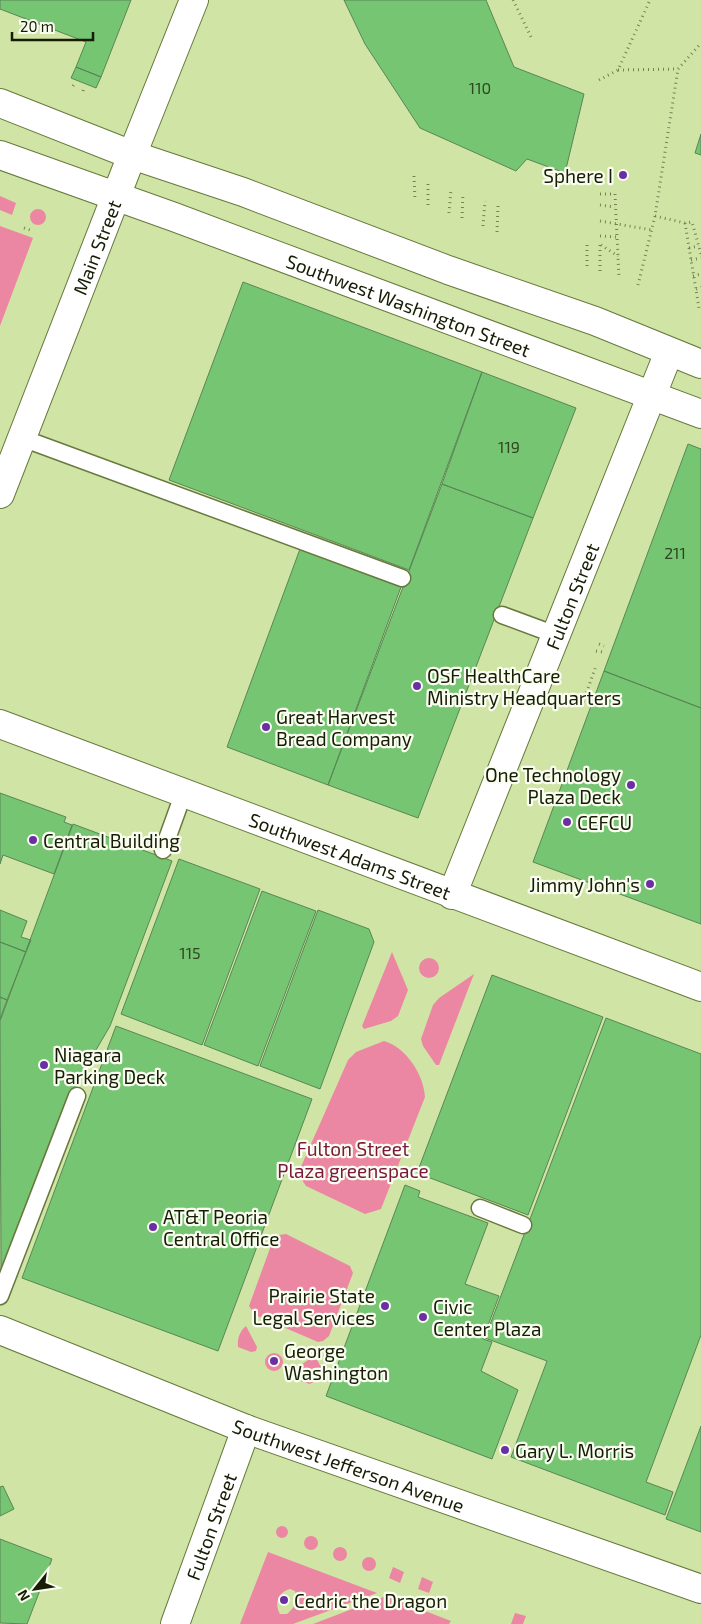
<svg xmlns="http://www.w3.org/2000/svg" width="701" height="1624" font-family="'Exo 2',sans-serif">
<rect width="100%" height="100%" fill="#d0e5a5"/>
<path fill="#ec87a3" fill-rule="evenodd" d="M 0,196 L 16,203 L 12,215 L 0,210 Z
M30 217a8 8 0 1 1 16 0a8 8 0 1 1-16 0Z
M 0,226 L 33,238 L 0,326 Z
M 392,952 L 408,990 L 398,1016 L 391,1021 L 364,1029 L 362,1026 Z
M419 968a10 10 0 1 1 20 0a10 10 0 1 1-20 0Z
M 474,974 L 439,1065 L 436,1065 L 423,1046 L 421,1039 L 433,1005 L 439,998 Z
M 384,1041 C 406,1047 424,1075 425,1097 L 381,1209 L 365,1214 L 306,1186 L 300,1177 L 300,1169 L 348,1060 L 356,1052 Z
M 286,1234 L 350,1266 L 353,1273 L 329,1336 L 323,1341 L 318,1342 L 255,1315 L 249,1306 L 273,1240 L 279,1235 Z
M 246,1326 L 257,1347 L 256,1351 L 251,1352 L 238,1347 C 237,1338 240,1331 246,1326 Z
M265 1362a9 9 0 1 1 18 0a9 9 0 1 1-18 0Z
M 308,1360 L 317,1360 L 321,1367 L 317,1380 L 310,1384 L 297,1380 L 293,1375 L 295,1369 Z
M276 1532a6 6 0 1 1 12 0a6 6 0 1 1-12 0Z
M304 1543a7 7 0 1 1 14 0a7 7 0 1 1-14 0Z
M333 1554a7 7 0 1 1 14 0a7 7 0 1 1-14 0Z
M 268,1552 L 377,1593 L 293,1624 L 240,1624 ZM 290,1589 L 295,1591 C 298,1601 295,1607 287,1614 L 280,1614 C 274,1604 278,1592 290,1589 Z
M362 1564a7 7 0 1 1 14 0a7 7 0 1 1-14 0Z
M 393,1567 L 404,1572 L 400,1583 L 389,1578 Z
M 422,1577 L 433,1582 L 429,1593 L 418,1589 Z
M 386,1596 L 451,1621 L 449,1624 L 313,1624 Z
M 515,1613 L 526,1616 L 523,1624 L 511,1624 Z"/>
<path fill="#76c572" stroke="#598656" d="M 0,0 L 131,0 L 101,77 L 76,67 L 86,42 L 0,9 Z
M 344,0 L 486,0 L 514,67 L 584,94 L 565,173 L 527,159 L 516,171 L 420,128 L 365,44 Z
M 76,67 L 101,77 L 96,88 L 71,78 Z
M 701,134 L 701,155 L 695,153 Z
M 243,282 L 482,372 L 409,570 L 169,480 Z
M 482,372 L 576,408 L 533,518 L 442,484 Z
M 688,444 L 701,449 L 701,708 L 604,671 Z
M 442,484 L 533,518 L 418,818 L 328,785 Z
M 300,549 L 401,587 L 328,785 L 227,747 Z
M 604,671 L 701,708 L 701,924 L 533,862 Z
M 0,793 L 66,817 L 64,822 L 72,825 L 54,874 L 3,855 L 0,864 Z
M 73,824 L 172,861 L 110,1026 L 65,1103 L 1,1269 L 0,1021 Z
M 179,859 L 260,889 L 202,1045 L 121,1014 Z
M 262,891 L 316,911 L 258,1066 L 204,1045 Z
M 0,910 L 27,921 L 21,937 L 31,940 L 26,952 L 0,942 Z
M 318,910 L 369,929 L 374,942 L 320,1089 L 260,1066 Z
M 0,942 L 26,952 L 7,1000 L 0,997 Z
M 492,975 L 603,1017 L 528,1215 L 417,1173 Z
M 0,997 L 7,1000 L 0,1019 Z
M 606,1018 L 701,1054 L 701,1335 L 646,1482 L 673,1492 L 665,1515 L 511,1457 L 547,1361 L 485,1338 Z
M 116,1026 L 312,1099 L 218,1351 L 22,1278 Z
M 405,1185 L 420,1191 L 418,1197 L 488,1223 L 465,1284 L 499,1296 L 483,1339 L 492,1342 L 481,1371 L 518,1390 L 492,1459 L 326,1396 Z
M 701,1426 L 701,1532 L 666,1519 Z
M 3,1486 L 14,1509 L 0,1516 L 0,1487 Z
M 0,1539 L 52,1559 L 27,1624 L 0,1623 Z"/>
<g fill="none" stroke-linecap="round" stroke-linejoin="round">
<defs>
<path id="service" d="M 22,438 L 402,578
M 502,615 L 556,635
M 163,850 L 184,792
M 480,1208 L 523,1225
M 0,1296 L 77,1096"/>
<g id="minor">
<path id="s1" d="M 452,895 L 669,352"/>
</g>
<g id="tertiary">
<path d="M 0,103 L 132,155 L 243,192 L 448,270 L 595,321 L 701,364"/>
<path id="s2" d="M 0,155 L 174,217 L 701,414"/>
<path d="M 132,155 L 194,0"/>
<path id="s3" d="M 175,1624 L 246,1429"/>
</g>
<g id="secondary">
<path id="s4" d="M 0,494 L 132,155"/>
<path id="s5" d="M 0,724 L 701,987"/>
<path id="s6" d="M 0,1330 L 246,1429 L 701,1589"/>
</g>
</defs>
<use href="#service" stroke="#67793d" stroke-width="19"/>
<use href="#minor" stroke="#67793d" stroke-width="30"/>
<use href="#tertiary" stroke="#67793d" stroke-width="30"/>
<use href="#secondary" stroke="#67793d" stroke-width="30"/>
<path stroke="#748255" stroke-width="3" stroke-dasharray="1 4" stroke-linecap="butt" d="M 513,0 L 531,37
M 618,70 L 678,69
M 599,80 L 618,70 L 650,0
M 73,86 L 75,83
M 83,91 L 84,88
M 414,176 L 415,200
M 600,194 L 615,194 L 619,278
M 428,205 L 428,181
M 600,205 L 615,207
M 449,213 L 451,189
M 655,216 L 685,223 L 692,222 L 701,254
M 462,218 L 463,193
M 600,221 L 652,230
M 685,223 L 699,308
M 483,226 L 485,201
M 24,228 L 30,230
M 497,232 L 498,206
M 600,236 L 617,237
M 601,245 L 618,256
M 689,248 L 699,246
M 691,260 L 701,258
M 587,266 L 587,241
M 600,271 L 600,244
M 693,276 L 701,274
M 638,285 L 655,216 L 678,69 L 701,43
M 696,289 L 701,287
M 599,644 L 604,646
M 596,651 L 602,652
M 583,702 L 596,666"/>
<use href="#service" stroke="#fff" stroke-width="16"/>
<use href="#minor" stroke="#fff" stroke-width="28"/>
<use href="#tertiary" stroke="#fff" stroke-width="28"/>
<use href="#secondary" stroke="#fff" stroke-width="28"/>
</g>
<g fill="#6b2fa5" stroke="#f9fef1" stroke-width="2">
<circle cx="623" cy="175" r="5"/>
<circle cx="417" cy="686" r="5"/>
<circle cx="266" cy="727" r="5"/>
<circle cx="631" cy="785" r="5"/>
<circle cx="567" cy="822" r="5"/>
<circle cx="33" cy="840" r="5"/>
<circle cx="650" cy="884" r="5"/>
<circle cx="44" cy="1065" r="5"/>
<circle cx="153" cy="1227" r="5"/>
<circle cx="385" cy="1306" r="5"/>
<circle cx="423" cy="1317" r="5"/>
<circle cx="274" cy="1361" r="5"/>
<circle cx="505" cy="1450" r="5"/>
<circle cx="284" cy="1600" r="5"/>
</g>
<g text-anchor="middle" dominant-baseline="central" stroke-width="4.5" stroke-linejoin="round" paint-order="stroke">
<g font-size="16" fill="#2e4720">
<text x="480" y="87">110</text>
<text x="509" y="446">119</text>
<text x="675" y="552">211</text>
<text x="190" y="952">115</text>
</g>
<g font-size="19" fill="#161d04" stroke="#f9fef1" text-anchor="start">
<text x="613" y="175" text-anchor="end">Sphere I</text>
<text x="427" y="675">OSF HealthCare<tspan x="427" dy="22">Ministry Headquarters</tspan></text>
<text x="276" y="716">Great Harvest<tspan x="276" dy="22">Bread Company</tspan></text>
<text x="621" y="774" text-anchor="end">One Technology<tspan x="621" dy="22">Plaza Deck</tspan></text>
<text x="577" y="822">CEFCU</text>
<text x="43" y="840">Central Building</text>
<text x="640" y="884" text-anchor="end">Jimmy John's</text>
<text x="54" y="1054">Niagara<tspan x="54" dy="22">Parking Deck</tspan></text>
<text x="163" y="1216">AT&amp;T Peoria<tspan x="163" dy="22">Central Office</tspan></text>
<text x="375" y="1295" text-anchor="end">Prairie State<tspan x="375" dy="22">Legal Services</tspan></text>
<text x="433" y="1306">Civic<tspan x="433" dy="22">Center Plaza</tspan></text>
<text x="284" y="1350">George<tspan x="284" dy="22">Washington</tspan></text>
<text x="515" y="1450">Gary L. Morris</text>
<text x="294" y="1600">Cedric the Dragon</text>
</g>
<g font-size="19" fill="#161d04" stroke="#f9fef1">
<text stroke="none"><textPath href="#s4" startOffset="265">Main Street</textPath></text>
<text stroke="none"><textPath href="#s2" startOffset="435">Southwest Washington Street</textPath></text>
<text stroke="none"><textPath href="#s1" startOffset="322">Fulton Street</textPath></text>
<text stroke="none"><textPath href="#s5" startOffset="374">Southwest Adams Street</textPath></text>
<text stroke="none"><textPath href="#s6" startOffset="374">Southwest Jefferson Avenue</textPath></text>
<text stroke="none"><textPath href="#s3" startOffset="104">Fulton Street</textPath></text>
</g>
<g font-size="19" fill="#7a173d" stroke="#f9fef1">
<text x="353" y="1148">Fulton Street<tspan x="353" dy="22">Plaza greenspace</tspan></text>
</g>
</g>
<g transform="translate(35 1589) rotate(240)" stroke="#f9fef1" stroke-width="4" paint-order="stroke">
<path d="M0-4L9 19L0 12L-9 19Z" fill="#161d04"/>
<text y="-8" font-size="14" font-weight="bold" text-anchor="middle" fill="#161d04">N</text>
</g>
<path d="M12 32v8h81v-8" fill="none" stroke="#161d04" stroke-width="2.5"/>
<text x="20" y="32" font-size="15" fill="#161d04" stroke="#f9fef1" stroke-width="4" paint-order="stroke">20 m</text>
</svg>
